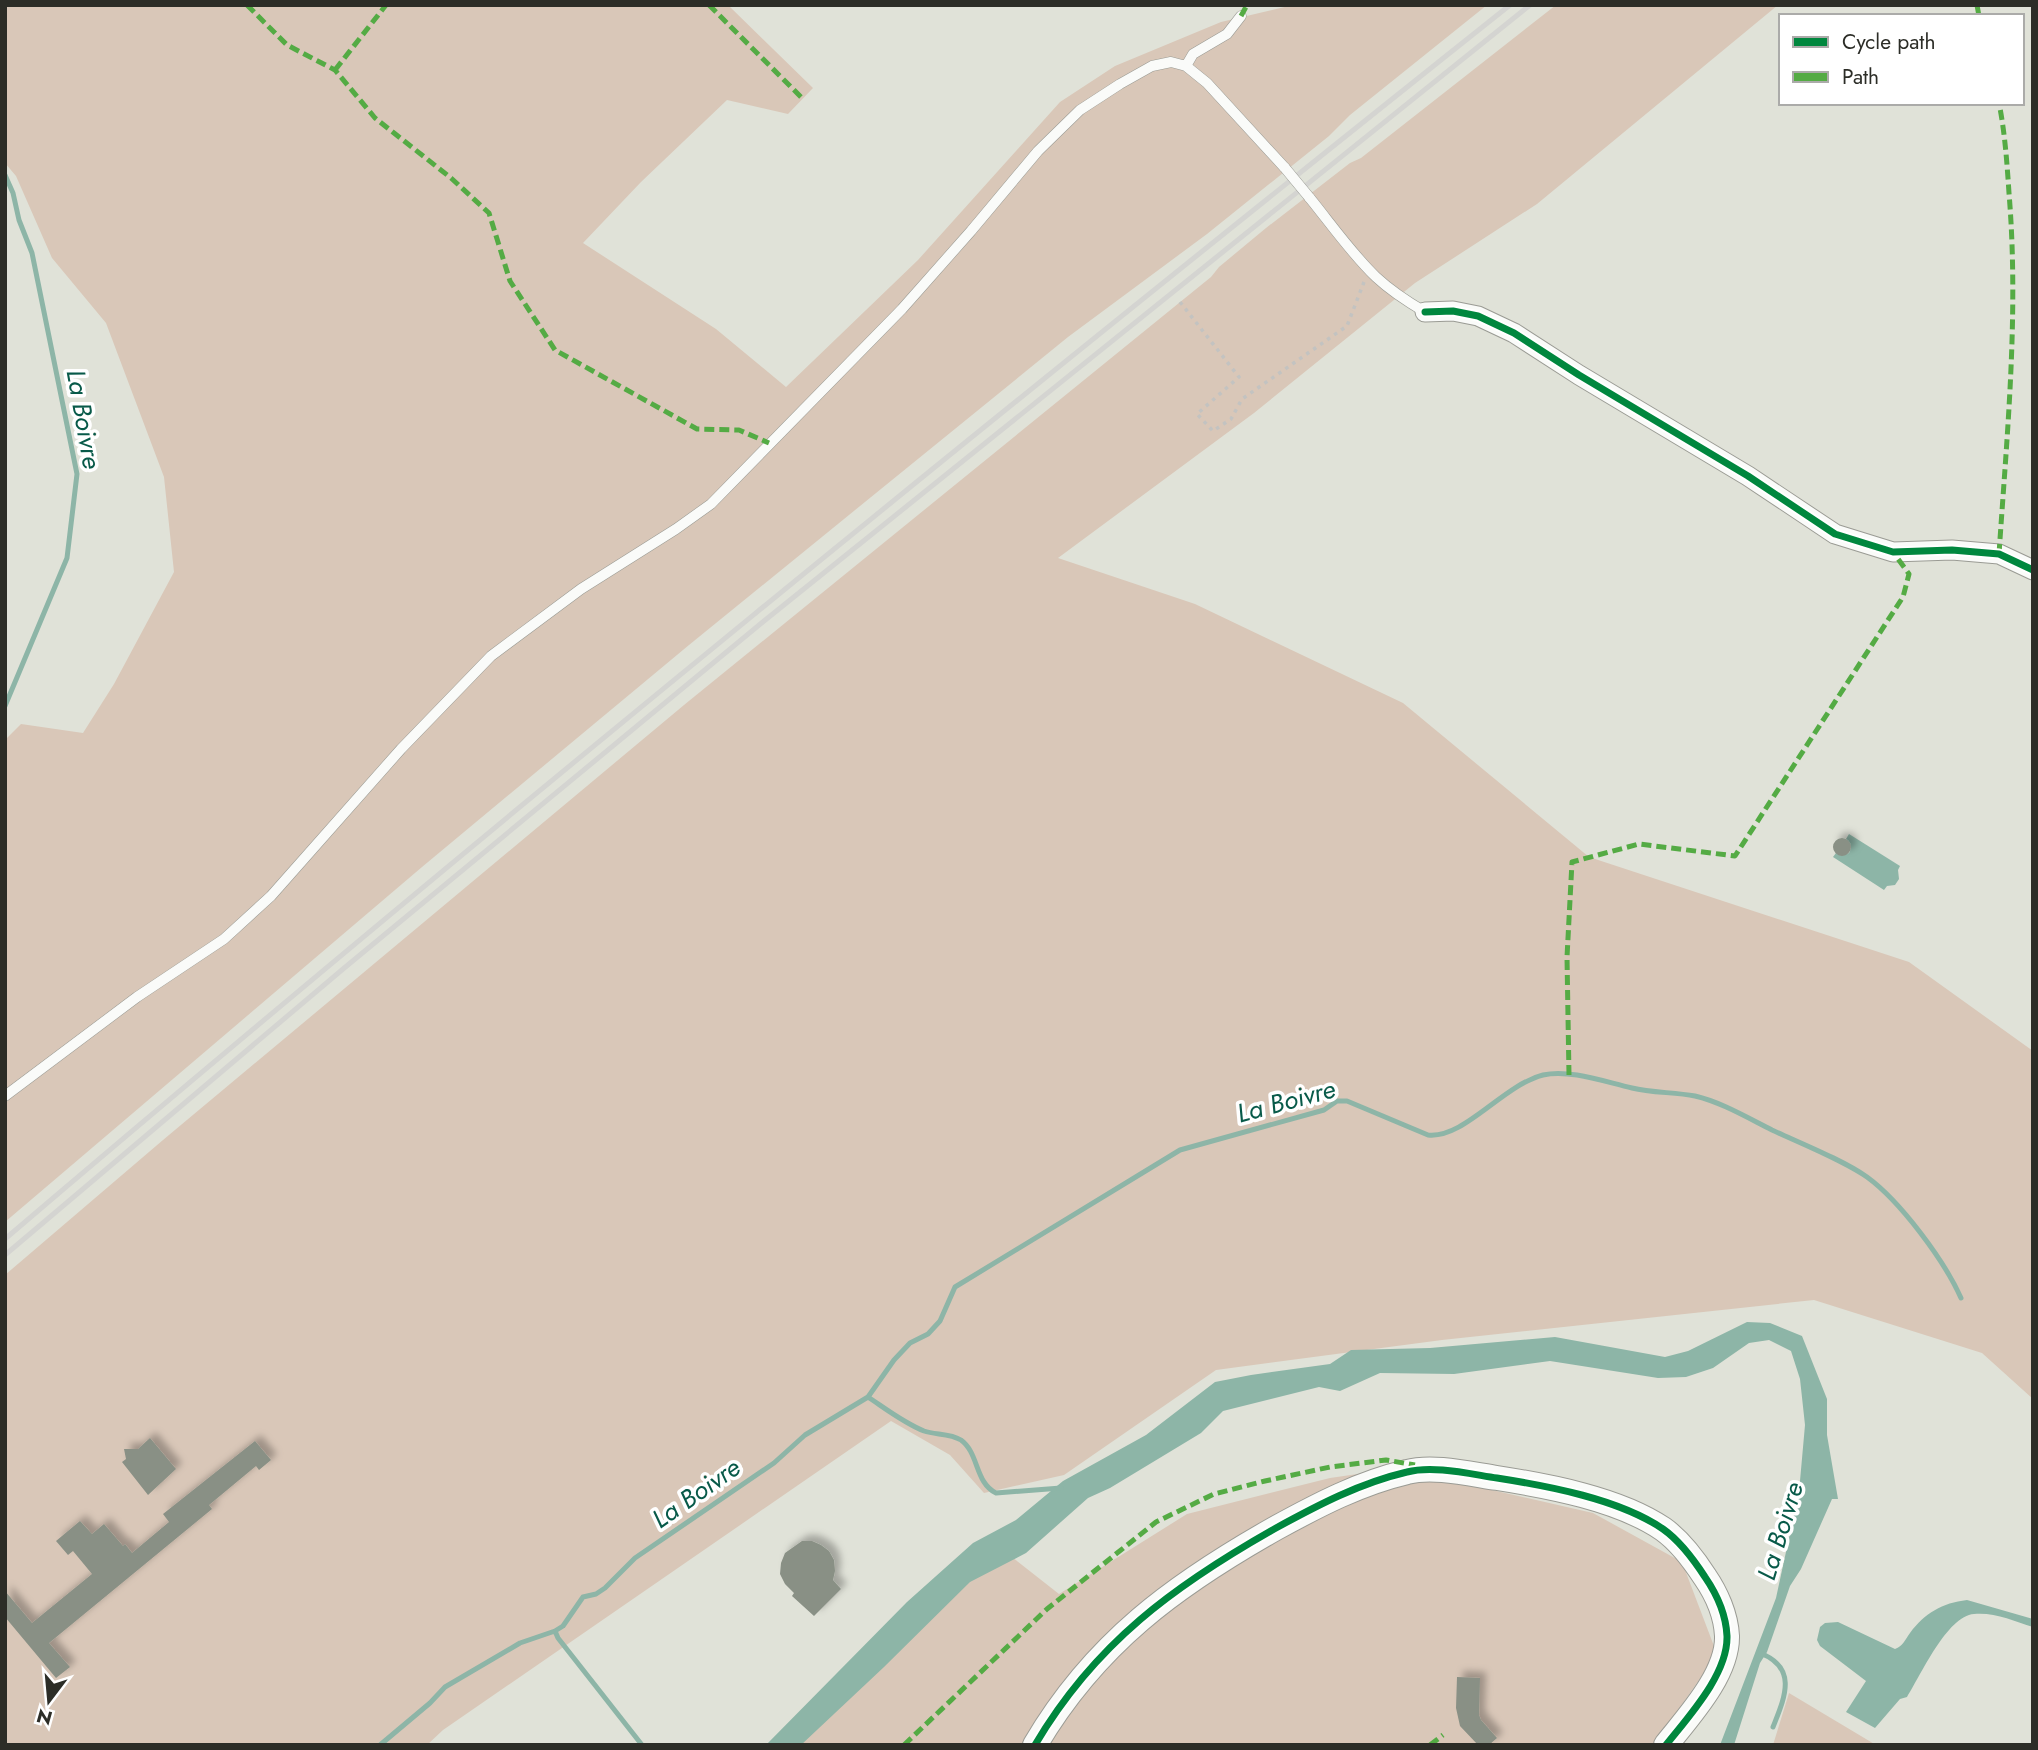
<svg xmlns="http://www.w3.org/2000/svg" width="2038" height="1750" font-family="Jost,sans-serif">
<defs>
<filter id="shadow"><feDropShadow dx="6" dy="-6" stdDeviation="3.5" flood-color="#0004"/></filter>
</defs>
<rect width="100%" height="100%" fill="#e0e2d8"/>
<path fill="#d9c7b8" d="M 5,5 L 728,5 L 813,88 L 788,114 L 727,100 L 641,182 L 583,243 L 716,329 L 786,387 L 918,260 L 1060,102 L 1115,66 L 1221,22 L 1293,5 L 1487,5 L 1350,115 L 1329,136 L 1207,234 L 1068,337 L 689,645 L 422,867 L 5,1222 L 5,740 L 21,724 L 83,733 L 114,684 L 174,572 L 164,477 L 106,323 L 52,258 L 16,176 L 5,163 Z
M 1556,5 L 1778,5 L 1537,204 L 1415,283 L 1254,413 L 1058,558 L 1195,604 L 1403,703 L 1589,857 L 1909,962 L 2033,1051 L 2033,1399 L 1982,1353 L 1814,1300 L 1442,1340 L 1216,1370 L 1064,1475 L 984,1493 L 950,1455 L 891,1421 L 443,1730 L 427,1745 L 5,1745 L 5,1275 L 163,1140 L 684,705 L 1211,277 L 1219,267 L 1266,228 L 1350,163 L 1361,158 Z
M 1385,1470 L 1474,1486 L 1593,1513 L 1682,1562 L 1717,1654 L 1654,1745 L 776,1745 L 994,1543 L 1059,1594 L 1187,1514 L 1330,1478 Z
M 1789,1693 L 1876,1745 L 1773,1745 Z"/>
<path fill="#8db5a7" d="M 1849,834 L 1900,866 L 1898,870 L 1899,879 L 1895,885 L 1887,886 L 1884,890 L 1833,857 L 1836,853 L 1843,855 L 1849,853 L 1851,847 L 1846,839 Z
M 1747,1322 L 1770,1323 L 1802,1336 L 1827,1399 L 1827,1435 L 1838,1499 L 1832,1499 L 1801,1569 L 1790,1586 L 1767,1652 L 1760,1663 L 1734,1745 L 1720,1745 L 1776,1598 L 1799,1492 L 1805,1425 L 1800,1379 L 1791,1351 L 1769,1340 L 1749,1343 L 1713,1368 L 1686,1377 L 1658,1378 L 1550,1361 L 1454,1374 L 1380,1373 L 1340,1391 L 1319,1387 L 1223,1411 L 1201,1433 L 1110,1488 L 1088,1498 L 1026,1553 L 970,1582 L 884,1667 L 801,1745 L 766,1745 L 907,1602 L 973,1543 L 1016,1520 L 1063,1481 L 1146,1435 L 1215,1382 L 1251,1375 L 1330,1364 L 1351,1350 L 1430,1348 L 1555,1337 L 1665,1357 L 1688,1351 Z
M 1967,1600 L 2033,1619 L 2033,1627 C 2014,1621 1994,1612 1974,1614 C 1947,1616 1921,1675 1907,1697 L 1900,1699 L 1875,1728 L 1846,1712 L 1866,1681 L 1820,1646 L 1817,1640 L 1820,1627 L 1825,1623 L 1838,1622 L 1895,1649 C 1903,1646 1905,1640 1910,1633 C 1925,1613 1942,1603 1967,1600 Z"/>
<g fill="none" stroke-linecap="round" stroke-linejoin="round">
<path stroke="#8db5a7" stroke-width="5" d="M 5,175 L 13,193 L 19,220 L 32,253 L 77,474 L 67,558 L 5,706
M 868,1397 C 886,1409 904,1423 924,1431 C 935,1435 950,1433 961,1440 C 979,1453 975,1483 996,1493 L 1061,1488
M 555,1631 L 558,1638 L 642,1745
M 1760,1653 C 1799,1668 1784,1699 1773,1727
M 380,1745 L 430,1703 L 445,1687 L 520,1643 L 555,1631 L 563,1626 L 583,1597 L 596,1594 L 605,1588 L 635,1558 L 774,1463 L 805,1435 L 868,1397 L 894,1360 L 910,1343 L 928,1334 L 940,1321 L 955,1287 L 1180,1150 L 1324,1110 L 1337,1101 L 1347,1101 L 1428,1135 C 1464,1139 1503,1085 1543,1075 C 1570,1069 1605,1082 1632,1088 C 1652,1093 1674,1092 1695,1096 C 1721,1102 1748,1118 1772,1130 C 1800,1143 1843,1160 1867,1177 C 1900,1201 1944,1260 1961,1298"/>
</g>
<path fill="#899085" filter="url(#shadow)" d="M1833 847a9 9 0 1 1 18 0a9 9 0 1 1-18 0Z
M 150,1438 L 176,1469 L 148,1495 L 122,1462 L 126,1459 L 124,1449 L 138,1449 Z
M 255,1441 L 271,1460 L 259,1470 L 256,1466 L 209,1505 L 212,1509 L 49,1643 L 70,1667 L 56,1678 L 5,1617 L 5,1591 L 32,1623 L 92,1574 L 73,1551 L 68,1555 L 56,1541 L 80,1521 L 92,1534 L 104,1524 L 123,1546 L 125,1544 L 132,1553 L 169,1522 L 163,1514 Z
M 802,1541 L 812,1541 L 821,1545 L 829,1551 L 834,1560 L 835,1571 L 833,1580 L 841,1589 L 814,1616 L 792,1596 L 794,1593 L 785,1584 L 780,1574 L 781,1563 L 785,1553 Z
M 1457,1677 L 1480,1678 L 1479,1715 L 1481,1720 L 1497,1738 L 1489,1745 L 1478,1745 L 1460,1726 L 1456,1708 Z"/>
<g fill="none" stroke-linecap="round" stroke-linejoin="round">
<defs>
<path id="service" d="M 1186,66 L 1193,54 L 1227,34 L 1241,16
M 1309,197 C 1331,224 1351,253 1376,277 C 1391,291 1408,302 1425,312
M 5,1096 L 137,997 L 224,939 L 271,896 L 401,749 L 491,656 L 581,589 L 676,529 L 711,504 L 902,309 L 971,231 L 1038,151 L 1080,110 L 1120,84 L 1152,66 L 1171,62 L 1186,66 L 1207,83 L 1285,168"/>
<path id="minor" d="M 1425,312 L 1453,311 L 1478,316 L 1514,333 L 1579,375 L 1748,476 L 1835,534 L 1893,552 L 1952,550 L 1999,554 L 2033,570"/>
<path id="tertiary" d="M 1035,1745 C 1095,1643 1175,1585 1276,1528 C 1318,1505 1360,1483 1407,1472 C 1433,1465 1470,1474 1497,1478 C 1548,1486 1619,1499 1663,1529 C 1680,1541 1694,1560 1705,1577 C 1716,1593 1726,1615 1727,1636 C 1728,1674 1689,1716 1666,1745"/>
</defs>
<use href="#service" stroke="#9a9b94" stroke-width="11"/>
<use href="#minor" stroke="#9a9b94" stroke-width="21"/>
<use href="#tertiary" stroke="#9a9b94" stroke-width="26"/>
<path stroke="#c3c3c1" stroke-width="3.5" stroke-dasharray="3.5 5" stroke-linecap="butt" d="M 1180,302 L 1239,377 L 1197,414 L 1213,431 L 1231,419 L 1242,399 L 1347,326 L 1364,282"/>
<use href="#service" stroke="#fafbf9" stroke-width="10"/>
<use href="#minor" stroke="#fafbf9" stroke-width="19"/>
<use href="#tertiary" stroke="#fafbf9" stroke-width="24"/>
<path stroke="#d4d4d1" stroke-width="5" d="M 5,1239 C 499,818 1003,409 1510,5
M 5,1255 L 343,969 L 764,621 L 1530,5"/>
<defs>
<path id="service-bridge" d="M 1285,168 L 1309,197"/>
</defs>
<use href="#service-bridge" stroke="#9a9b94" stroke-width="11" stroke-linecap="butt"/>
<use href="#service-bridge" stroke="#fafbf9" stroke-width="10"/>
<path stroke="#54ab44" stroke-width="5" stroke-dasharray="10 5" stroke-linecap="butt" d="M 247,5 L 287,45 L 335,70 L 375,118 L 451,178 L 489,213 L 510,281 L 555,350 L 697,429 L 739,430 L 769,443
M 709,5 L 801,97
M 1977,5 L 1979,16
M 1241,16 L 1247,5
M 335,70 L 386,5
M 1999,554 C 2007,434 2019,314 2009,193 C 2007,163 2005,133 1999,103
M 1569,1075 L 1567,957 L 1572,862 L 1639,844 L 1735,856 L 1903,597 L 1909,574 L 1893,552
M 904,1745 L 1047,1609 L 1156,1522 L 1214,1494 L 1265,1481 L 1330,1467 L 1386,1460 L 1415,1465
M 1430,1745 L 1443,1735"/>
<defs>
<path id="cycleway" d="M 1425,312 L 1453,311 L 1478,316 L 1514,333 L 1579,375 L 1748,476 L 1835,534 L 1893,552 L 1952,550 L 1999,554 L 2033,570
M 1035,1745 C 1095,1643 1175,1585 1276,1528 C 1318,1505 1360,1483 1407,1472 C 1433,1465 1470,1474 1497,1478 C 1548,1486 1619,1499 1663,1529 C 1680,1541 1694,1560 1705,1577 C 1716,1593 1726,1615 1727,1636 C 1728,1674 1689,1716 1666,1745"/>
</defs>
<use href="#cycleway" stroke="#fff" stroke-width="11"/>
<use href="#cycleway" stroke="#00873e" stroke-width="7"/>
</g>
<g text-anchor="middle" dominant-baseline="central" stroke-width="7" stroke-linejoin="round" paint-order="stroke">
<g font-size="26" font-style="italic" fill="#085a49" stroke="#fff">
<text transform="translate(84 419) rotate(80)">La Boivre</text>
<text transform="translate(1286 1101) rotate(-15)">La Boivre</text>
<text transform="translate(696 1493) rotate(-35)">La Boivre</text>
<text transform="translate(1780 1531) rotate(-73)">La Boivre</text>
</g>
</g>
<rect width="2038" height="1750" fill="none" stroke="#2c2d27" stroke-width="14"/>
<rect x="1779" y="14" width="245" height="91" fill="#ffffff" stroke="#ababa9" stroke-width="2"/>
<rect x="1793" y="37" width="35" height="10" fill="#00873e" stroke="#ababa9" stroke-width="2"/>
<text x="1842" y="49" font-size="21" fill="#2c2d27">Cycle path</text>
<rect x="1793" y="72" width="35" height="10" fill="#54ab44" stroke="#ababa9" stroke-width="2"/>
<text x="1842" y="84" font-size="21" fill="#2c2d27">Path</text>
<g transform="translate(49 1701) rotate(196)" stroke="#ffffff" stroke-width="5" paint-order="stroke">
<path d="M0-5L12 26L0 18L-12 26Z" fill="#2c2d27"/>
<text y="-10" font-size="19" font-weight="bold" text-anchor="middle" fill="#2c2d27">N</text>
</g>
</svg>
